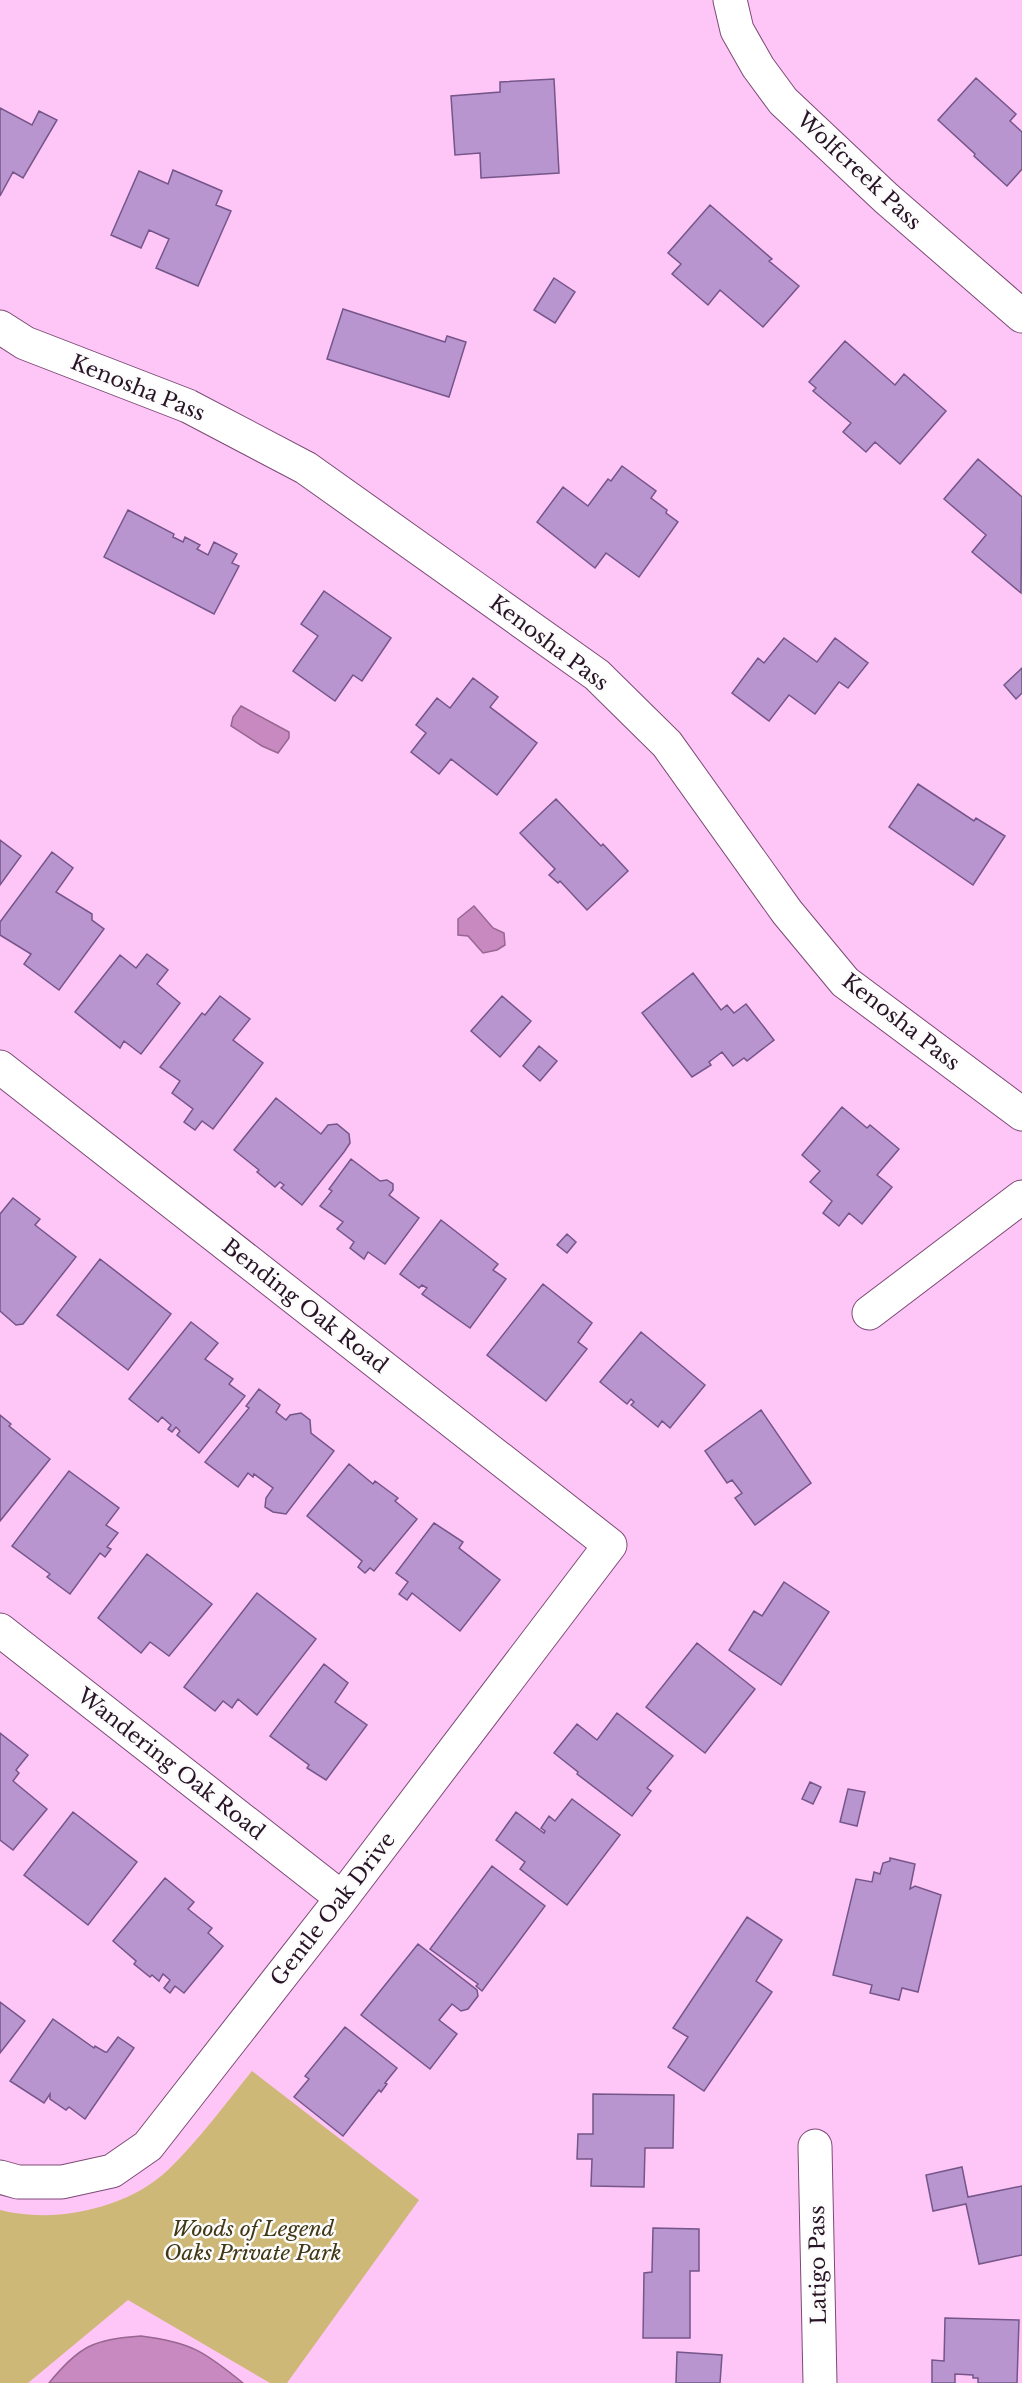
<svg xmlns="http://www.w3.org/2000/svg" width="1022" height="2383" font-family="'Libre Baskerville',serif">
<rect width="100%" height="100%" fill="#fec6f6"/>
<path fill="#ceb877" d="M 252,2071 L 419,2200 L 287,2383 L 270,2383 L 128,2300 L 28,2383 L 0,2383 L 0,2210 C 54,2224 127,2209 168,2170 C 199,2140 225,2104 252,2071 Z"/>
<path fill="#c789bf" stroke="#976691" stroke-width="1.5" d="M 241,706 L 289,732 L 289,738 L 278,753 L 262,746 L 231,726 L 233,717 Z
M 474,906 L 493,928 L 504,933 L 505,945 L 497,950 L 483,953 L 468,936 L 458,935 L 458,919 Z
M 141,2336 C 191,2342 205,2352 243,2383 L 49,2383 C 79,2346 94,2339 141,2336 Z"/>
<path fill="#b895cf" stroke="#75558a" stroke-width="1.5" d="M 976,78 L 1016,114 L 1010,121 L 1022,132 L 1022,169 L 1007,186 L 974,156 L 975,154 L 938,120 Z
M 554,79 L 559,173 L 481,178 L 480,153 L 455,155 L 451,96 L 500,92 L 500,82 Z
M 0,108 L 32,125 L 39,111 L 57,120 L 23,178 L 13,172 L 0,196 Z
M 173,170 L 222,191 L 216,205 L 231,211 L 198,286 L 156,268 L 169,239 L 149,230 L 141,248 L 111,235 L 139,171 L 168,184 Z
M 710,205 L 772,259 L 769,261 L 799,286 L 763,327 L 720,290 L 708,305 L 672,274 L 681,264 L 668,253 Z
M 554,278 L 575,292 L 555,323 L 534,310 Z
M 343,309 L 445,342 L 447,336 L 466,342 L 449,397 L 327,359 Z
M 845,341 L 895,385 L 904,374 L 946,411 L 900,464 L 875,442 L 866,452 L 843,432 L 851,423 L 813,391 L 816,388 L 809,382 Z
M 978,459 L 1022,497 L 1021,593 L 972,552 L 986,535 L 944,499 Z
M 622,466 L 656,491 L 651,498 L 667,510 L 666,513 L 678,522 L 639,577 L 606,553 L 595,568 L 537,522 L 563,487 L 588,506 L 608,479 L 611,481 Z
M 128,510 L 174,534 L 173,537 L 183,542 L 185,537 L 200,545 L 197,549 L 208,555 L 214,542 L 237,554 L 232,563 L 239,566 L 214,614 L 104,557 Z
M 324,591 L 391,638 L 362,681 L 353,675 L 335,701 L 293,671 L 318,636 L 301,624 Z
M 784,638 L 817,662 L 835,638 L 868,663 L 848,688 L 839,682 L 815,714 L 789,695 L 769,721 L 732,693 L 758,658 L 764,663 Z
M 1022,668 L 1022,693 L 1016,699 L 1004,685 Z
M 473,678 L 498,697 L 490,707 L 537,743 L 497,795 L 451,759 L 439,774 L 411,752 L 426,733 L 416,725 L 437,698 L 450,708 Z
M 918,784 L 974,821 L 976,818 L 1005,836 L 973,885 L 889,827 Z
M 556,799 L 601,846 L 603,844 L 628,871 L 587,910 L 560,881 L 558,883 L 549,875 L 555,869 L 520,833 Z
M 0,840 L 21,856 L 0,885 Z
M 52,852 L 73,868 L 56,892 L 92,914 L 92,920 L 104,929 L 59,990 L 24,964 L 31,954 L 0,935 L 0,922 Z
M 147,954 L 168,970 L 157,984 L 180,1003 L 141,1054 L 124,1041 L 120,1048 L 75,1012 L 120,955 L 136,968 Z
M 693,973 L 721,1010 L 727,1005 L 734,1013 L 746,1004 L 774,1040 L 747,1061 L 744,1058 L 733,1066 L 722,1052 L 709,1062 L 711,1065 L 692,1077 L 642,1013 Z
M 220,996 L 250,1019 L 233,1040 L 263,1063 L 213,1129 L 202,1121 L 195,1130 L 184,1122 L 193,1109 L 172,1093 L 180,1081 L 160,1067 L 202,1013 L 205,1015 Z
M 502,996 L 531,1021 L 500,1057 L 471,1031 Z
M 539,1046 L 557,1061 L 540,1081 L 523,1066 Z
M 276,1098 L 321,1134 L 328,1125 L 337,1124 L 349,1134 L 350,1143 L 344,1152 L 302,1205 L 281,1188 L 284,1185 L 280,1182 L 275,1187 L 257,1172 L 259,1170 L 234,1150 Z
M 842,1107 L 867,1128 L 870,1125 L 899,1149 L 877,1175 L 892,1187 L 862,1224 L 849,1213 L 839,1226 L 823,1213 L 832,1201 L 810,1182 L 820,1171 L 802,1155 Z
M 351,1159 L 380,1181 L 387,1180 L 393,1184 L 393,1190 L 389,1195 L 419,1218 L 385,1264 L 368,1252 L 364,1259 L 350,1248 L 354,1242 L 337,1229 L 343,1222 L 320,1206 L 332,1191 L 329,1189 Z
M 13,1198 L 40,1219 L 35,1225 L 76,1257 L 23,1324 L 16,1325 L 0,1311 L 0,1214 Z
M 441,1220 L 498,1264 L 493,1270 L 506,1279 L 470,1328 L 422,1294 L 427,1288 L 422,1285 L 419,1288 L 400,1274 Z
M 567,1234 L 576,1242 L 567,1253 L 557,1245 Z
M 100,1259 L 171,1314 L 128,1370 L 57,1315 Z
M 543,1284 L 592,1323 L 578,1342 L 587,1349 L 546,1401 L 487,1355 Z
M 191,1322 L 218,1343 L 205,1359 L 233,1379 L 229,1384 L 245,1396 L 199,1453 L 177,1435 L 180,1431 L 176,1427 L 172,1432 L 168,1429 L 171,1425 L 162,1417 L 158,1422 L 129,1399 Z
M 641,1332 L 705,1385 L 670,1428 L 662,1421 L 658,1427 L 631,1405 L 634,1402 L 631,1399 L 627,1404 L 600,1382 Z
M 259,1389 L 280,1405 L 276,1412 L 286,1420 L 290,1415 L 301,1413 L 310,1420 L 311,1433 L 334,1451 L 286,1514 L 273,1512 L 265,1507 L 266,1498 L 273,1488 L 254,1474 L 253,1477 L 248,1473 L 238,1487 L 205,1462 L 249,1408 L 246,1406 Z
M 761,1410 L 811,1483 L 755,1525 L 735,1498 L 742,1493 L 732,1480 L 727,1483 L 705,1451 Z
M 0,1415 L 11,1424 L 9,1426 L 50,1459 L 0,1521 Z
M 349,1464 L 373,1484 L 375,1481 L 398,1498 L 395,1501 L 417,1519 L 374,1571 L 370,1568 L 365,1573 L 358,1567 L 362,1561 L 307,1516 Z
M 69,1471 L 119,1508 L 106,1525 L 118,1533 L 107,1547 L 111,1549 L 105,1557 L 100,1553 L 70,1594 L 47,1577 L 50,1574 L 12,1546 Z
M 434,1523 L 463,1542 L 459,1548 L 500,1580 L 460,1631 L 412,1593 L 407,1600 L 399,1594 L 408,1582 L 396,1573 Z
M 147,1554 L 212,1604 L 169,1656 L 150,1642 L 141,1653 L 98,1618 Z
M 784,1582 L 829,1612 L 781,1685 L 729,1650 L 754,1611 L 762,1616 Z
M 257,1593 L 316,1639 L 257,1715 L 238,1699 L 232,1708 L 223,1701 L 215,1711 L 184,1687 Z
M 697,1643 L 755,1689 L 705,1753 L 646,1707 Z
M 324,1664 L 348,1683 L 335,1702 L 367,1725 L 326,1780 L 307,1768 L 309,1765 L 270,1736 Z
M 617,1713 L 673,1756 L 647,1788 L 651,1791 L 632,1816 L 577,1774 L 578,1772 L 554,1753 L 577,1724 L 597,1740 Z
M 0,1733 L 28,1755 L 16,1770 L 19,1773 L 13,1781 L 47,1809 L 13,1850 L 0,1840 Z
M 810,1782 L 821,1787 L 813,1804 L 802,1799 Z
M 848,1789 L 865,1792 L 857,1826 L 840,1822 Z
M 572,1799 L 620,1835 L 567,1905 L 520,1869 L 525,1862 L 496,1840 L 516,1812 L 544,1833 L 545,1831 L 541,1828 L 549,1816 L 555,1821 Z
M 73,1812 L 137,1862 L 88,1925 L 24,1875 Z
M 890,1858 L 915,1864 L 910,1889 L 915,1886 L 941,1895 L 918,1992 L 902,1988 L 899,2000 L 870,1993 L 872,1985 L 833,1975 L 856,1879 L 872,1882 L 874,1872 L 880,1874 L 883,1863 L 890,1861 Z
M 492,1866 L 545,1906 L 482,1991 L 476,1986 L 478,1984 L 430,1949 Z
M 165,1878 L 194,1902 L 188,1909 L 212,1928 L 208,1933 L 223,1946 L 184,1993 L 175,1986 L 170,1993 L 164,1988 L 170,1980 L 163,1974 L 159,1981 L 152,1975 L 150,1977 L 134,1964 L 136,1961 L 113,1941 Z
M 747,1917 L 782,1940 L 756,1981 L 772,1992 L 704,2091 L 668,2067 L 688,2037 L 673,2028 Z
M 418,1944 L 477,1990 L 478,1996 L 468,2009 L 461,2011 L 452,2004 L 439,2020 L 457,2034 L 430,2069 L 361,2015 Z
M 0,2002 L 25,2021 L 0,2053 Z
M 53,2019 L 94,2048 L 95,2046 L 105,2052 L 107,2052 L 118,2037 L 134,2048 L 85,2119 L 69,2107 L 66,2110 L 50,2099 L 50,2094 L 44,2103 L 10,2081 Z
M 345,2027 L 397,2068 L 385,2083 L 387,2084 L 381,2092 L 379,2090 L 343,2136 L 294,2097 L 309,2079 L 305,2076 Z
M 593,2094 L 674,2095 L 673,2148 L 645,2148 L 644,2187 L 591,2186 L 592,2159 L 577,2159 L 578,2134 L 593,2134 Z
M 962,2167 L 968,2197 L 1022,2186 L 1022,2255 L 979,2264 L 966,2204 L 933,2211 L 926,2175 Z
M 653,2228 L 699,2229 L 699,2271 L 690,2271 L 690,2338 L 643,2338 L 644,2273 L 652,2272 Z
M 945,2318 L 1019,2320 L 1017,2383 L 978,2383 L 978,2378 L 973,2378 L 973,2375 L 955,2374 L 955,2383 L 932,2383 L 932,2360 L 944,2361 Z
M 677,2352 L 722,2355 L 720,2383 L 676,2383 Z"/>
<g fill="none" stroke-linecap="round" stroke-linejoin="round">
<defs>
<path id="minor" d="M 730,0 L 737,30 L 758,67 L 783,101 L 886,198 L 1022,316
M 0,327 L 25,343 L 188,406 L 306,468 L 597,675 L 667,744 L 787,912 L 845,982 L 1022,1114
M 0,1067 L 610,1545 L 342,1898 L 148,2146 L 112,2171 L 62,2182 L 18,2182 L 0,2177
M 869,1313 L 1022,1197
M 0,1630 L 342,1898
M 815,2146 L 820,2383"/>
</defs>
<use href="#minor" stroke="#7c4b76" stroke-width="35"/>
<use href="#minor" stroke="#fff" stroke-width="33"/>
</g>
<g text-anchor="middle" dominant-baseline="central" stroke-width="5" stroke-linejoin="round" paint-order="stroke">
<g font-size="21" fill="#281426" stroke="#fcfcfc">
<text transform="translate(859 171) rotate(43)">Wolfcreek Pass</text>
<text transform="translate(138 388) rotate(22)">Kenosha Pass</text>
<text transform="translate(549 643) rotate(37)">Kenosha Pass</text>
<text transform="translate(901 1022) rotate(38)">Kenosha Pass</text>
<text transform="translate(305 1306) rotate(38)">Bending Oak Road</text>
<text transform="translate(171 1764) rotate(38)">Wandering Oak Road</text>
<text transform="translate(333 1909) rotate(-52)">Gentle Oak Drive</text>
<text transform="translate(818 2265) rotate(-91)">Latigo Pass</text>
</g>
<g font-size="21" font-style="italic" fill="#423714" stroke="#fcfcfc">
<text x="253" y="2229">Woods of Legend<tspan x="253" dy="24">Oaks Private Park</tspan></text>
</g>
</g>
</svg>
